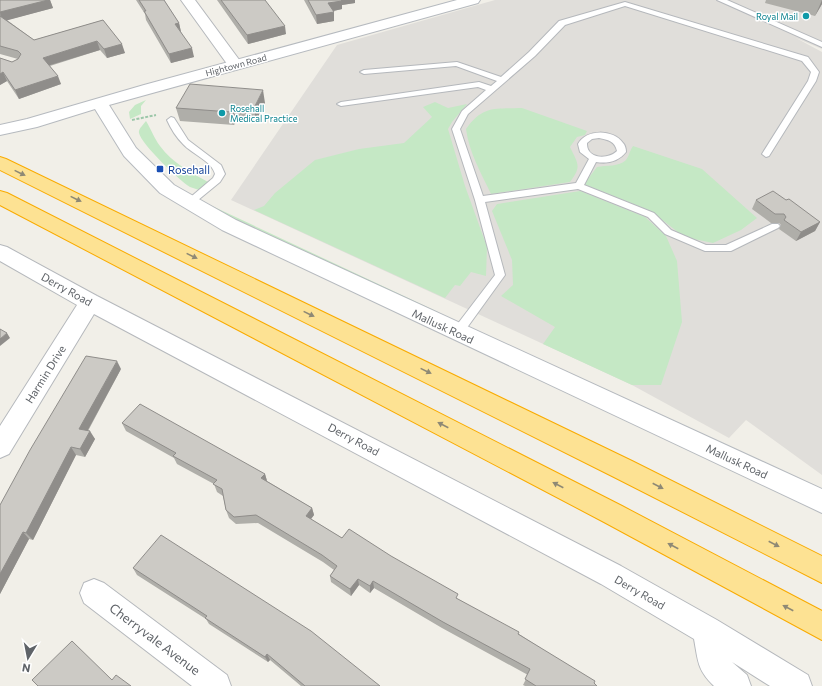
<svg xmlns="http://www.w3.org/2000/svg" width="822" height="686" font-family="Commissioner,sans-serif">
<rect width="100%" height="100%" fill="#f1efe8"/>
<path fill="#e0deda" d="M 495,0 L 822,0 L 822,49 L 796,38 L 822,52 L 822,475 L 746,420 L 729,438 L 632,385 L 231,200 L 337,45 Z"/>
<path fill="#c5e8c5" d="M 146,100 L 141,106 L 141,114 L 130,119 L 129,112 L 135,105 Z
M 435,102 L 448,108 L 467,104 L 452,122 L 448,129 L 465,186 L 487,247 L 486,276 L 471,272 L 460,286 L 455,285 L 445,298 L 254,210 L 264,206 L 275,193 L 315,160 L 359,149 L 404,143 L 432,117 L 423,107 Z
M 522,108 L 587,131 L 585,135 L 577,137 L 570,147 C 578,164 582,166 570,182 L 491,194 C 481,173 469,152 466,129 C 483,105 495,109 522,108 Z
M 146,121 C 151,129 154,138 160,146 C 172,163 192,173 210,183 L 199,190 C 196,189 193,188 190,187 C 180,181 141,144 139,133 C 138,129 144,124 146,121 Z
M 633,146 L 702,169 L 757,218 L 741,230 L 713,243 L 684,237 L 651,211 L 584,184 L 597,167 C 606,165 619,167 626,160 C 629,156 630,150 633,146 Z
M 580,191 L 645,217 L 666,236 L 677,261 L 682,322 L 661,385 L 632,385 L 543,344 L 555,327 L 501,296 L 513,285 L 512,260 L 492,211 L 497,204 Z
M 210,205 L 438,312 L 436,313 L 233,219 Z"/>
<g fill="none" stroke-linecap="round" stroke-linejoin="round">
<defs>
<path id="lane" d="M 717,0 L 727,0 L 822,42 L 822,47 Z
M 625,2 L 808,57 L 819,72 L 816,81 L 769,156 L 766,157 L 762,154 L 808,81 L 811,72 L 802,61 L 625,6 L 565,25 L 535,56 L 468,114 L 460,129 L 483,196 L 576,183 L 589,159 L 580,152 L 578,144 C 586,129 613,129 623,143 C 625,145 626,149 626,152 C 619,161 608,164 596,162 L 584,185 L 654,213 L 671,230 L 706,245 L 726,245 L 772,224 L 778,224 L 780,226 L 778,228 L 731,251 L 705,251 L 665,234 L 648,217 L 578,189 L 485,202 L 505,275 L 461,336 L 457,337 L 453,336 L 452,333 L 453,330 L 495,275 L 475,200 L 452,129 L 462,111 L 486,90 L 478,87 L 341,106 L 337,104 L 341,102 L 479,82 L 491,86 L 497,81 L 456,66 L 364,74 L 360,72 L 364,70 L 457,62 L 501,77 L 529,52 L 559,21 ZM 599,138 C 608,140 615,141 617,151 C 608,160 586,159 587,143 L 592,139 Z
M 171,117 L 174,118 L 188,140 L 221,165 L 225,174 L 220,182 L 192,205 L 189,206 L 184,203 L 186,201 L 213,178 L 215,174 C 212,161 192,154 183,144 C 176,137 171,129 167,120 Z"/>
<path id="street" d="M 181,0 L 195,0 L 243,65 L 240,68 L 235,70 L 230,68 Z
M 0,245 L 7,247 L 97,296 L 621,566 L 717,620 L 808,675 L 812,686 L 770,686 L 732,662 L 747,675 L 751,686 L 714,686 C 697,670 698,660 694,639 L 601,584 L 94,314 L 9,454 L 0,458 L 0,426 L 77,305 L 0,261 Z
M 94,579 L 104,583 L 227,675 L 231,686 L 192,686 L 84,603 L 80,593 L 84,583 Z"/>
<path id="secondary" d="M 457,0 L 480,0 L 478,3 L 109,105 L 136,148 L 174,185 L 236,220 L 822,489 L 822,513 L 222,230 L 160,193 L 124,156 L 95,109 L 37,127 L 0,135 L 0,125 L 27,119 L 144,85 Z"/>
<path id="highway" d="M 0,157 L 6,159 L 632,461 L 822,556 L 822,583 L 614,477 L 0,170 Z
M 0,191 L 7,193 L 622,506 L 822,611 L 822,640 L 604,522 L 0,205 Z"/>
</defs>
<use href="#lane" stroke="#b5b8bc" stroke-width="2"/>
<use href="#street" stroke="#b5b8bc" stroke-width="2"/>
<use href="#secondary" stroke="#b6babf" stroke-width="2"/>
<use href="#highway" stroke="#f9ab00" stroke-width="2"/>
<path stroke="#9cc7a9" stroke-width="2" stroke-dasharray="3 1.5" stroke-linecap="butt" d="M 132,120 L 156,115"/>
<use href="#lane" fill="#fff" fill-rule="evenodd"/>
<use href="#street" fill="#fff" fill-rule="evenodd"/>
<use href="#secondary" fill="#fff" fill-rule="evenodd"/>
<use href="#highway" fill="#fde293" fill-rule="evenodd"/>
</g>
<path fill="#afaea9" d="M 0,0 L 50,0 L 53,8 L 7,20 L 34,40 L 103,20 L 125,53 L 107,58 L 100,50 L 50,66 L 61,84 L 19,99 L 7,81 L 0,85 L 0,58 L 12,62 L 18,59 L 0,54 Z
M 136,0 L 164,0 L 179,23 L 181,32 L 194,57 L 171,63 L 146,20 L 145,14 Z
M 217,0 L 265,0 L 286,34 L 248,44 Z
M 304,0 L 355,0 L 355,3 L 342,5 L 342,9 L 333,11 L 334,21 L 317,24 Z
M 766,0 L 822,0 L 822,4 L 815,16 L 765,3 Z
M 265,103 L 256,121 L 236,119 L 234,125 L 180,121 L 176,108 Z
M 756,200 L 786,200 L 820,222 L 815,231 L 796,241 L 779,229 L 781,225 L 779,223 L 771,223 L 752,209 Z
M 121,369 L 88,431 L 95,439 L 85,457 L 76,455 L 33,540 L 29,539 L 0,594 L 0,505 Z
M 122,423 L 265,474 L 267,481 L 312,508 L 314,515 L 311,519 L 342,538 L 458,599 L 519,634 L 594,683 L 597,686 L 525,686 L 523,685 L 528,675 L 442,628 L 374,588 L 370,593 L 359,585 L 351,596 L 331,582 L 330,576 L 334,570 L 323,562 L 258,523 L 236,524 L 229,518 L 226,510 L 223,496 L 217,492 L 214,484 L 177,464 L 174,458 L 126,431 Z
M 133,568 L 380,686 L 301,686 L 270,660 L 268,662 L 209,624 L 206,619 L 137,575 Z"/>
<path fill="#8f8d8a" d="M 48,0 L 50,0 L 53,8 L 1,22 L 0,12 Z
M 340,0 L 355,0 L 355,3 L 342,5 L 342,9 L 329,12 L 328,3 Z
M 822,0 L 822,4 L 815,16 Z
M 334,12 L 334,21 L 317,24 L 316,15 Z
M 179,23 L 181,32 L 175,24 Z
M 285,26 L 286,34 L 248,44 L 247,35 Z
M 97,41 L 100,50 L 47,66 L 43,58 Z
M 122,44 L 125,53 L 107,58 L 104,49 Z
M 192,48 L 194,57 L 171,63 L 169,54 Z
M 3,72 L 7,81 L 0,85 L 0,74 Z
M 58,76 L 61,84 L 19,99 L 15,90 Z
M 263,90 L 265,103 L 256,121 L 254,108 Z
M 234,106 L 236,119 L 234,125 L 231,112 Z
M 820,222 L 815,231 L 796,241 L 801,232 Z
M 7,333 L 10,338 L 0,346 L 0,339 Z
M 117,361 L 121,369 L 84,437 L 79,429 Z
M 90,431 L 95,439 L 85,457 L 80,449 Z
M 71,447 L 76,455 L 33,540 L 26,533 Z
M 265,474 L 267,481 L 261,478 Z
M 312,508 L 314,515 L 307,524 L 306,516 Z
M 23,532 L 29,539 L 0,594 L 0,574 Z
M 358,579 L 359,585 L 351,596 L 350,589 Z
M 373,581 L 374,588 L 370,593 L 370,586 Z
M 267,654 L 270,660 L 268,662 L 265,657 Z"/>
<path fill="#cccac5" stroke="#8f8d8a" d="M 0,0 L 48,0 L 0,12 Z
M 139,0 L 164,0 L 179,23 L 175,24 L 192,48 L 169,54 L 144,11 L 146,11 Z
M 221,0 L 265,0 L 285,26 L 247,35 Z
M 308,0 L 341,0 L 342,1 L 328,3 L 334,12 L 316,15 Z
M 0,16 L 34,40 L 103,20 L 122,44 L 104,49 L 97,41 L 43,58 L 58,76 L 15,90 L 3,72 L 0,74 L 0,58 L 12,62 L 18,59 L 21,54 L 18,51 L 0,46 Z
M 190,84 L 263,90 L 254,108 L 234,106 L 231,112 L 176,108 Z
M 773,191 L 786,200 L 789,199 L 820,222 L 801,232 L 784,220 L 786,217 L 784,214 L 775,214 L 756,200 Z
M 0,329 L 7,333 L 0,339 Z
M 86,356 L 117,361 L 79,429 L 90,431 L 80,449 L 71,447 L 26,533 L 23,532 L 0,574 L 0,505 L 30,450 Z
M 140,404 L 265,474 L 261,478 L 312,508 L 306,516 L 342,538 L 349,529 L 391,556 L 458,594 L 456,598 L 519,632 L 518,634 L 595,681 L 594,683 L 597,686 L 536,686 L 525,679 L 530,669 L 443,622 L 373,581 L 370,586 L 358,579 L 350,589 L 330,576 L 337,566 L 322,555 L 256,515 L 234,517 L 226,510 L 222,489 L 213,484 L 217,480 L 173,456 L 176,453 L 122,423 Z
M 161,535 L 311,631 L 380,686 L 305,686 L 267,654 L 265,657 L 205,618 L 207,616 L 133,568 Z
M 72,641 L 112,680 L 116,675 L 131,686 L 38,686 L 32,680 Z"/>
<defs><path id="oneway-solid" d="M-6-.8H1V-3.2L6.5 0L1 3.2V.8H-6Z"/></defs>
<g fill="#8e8975">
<use href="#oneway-solid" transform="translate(20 173) rotate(26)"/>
<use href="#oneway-solid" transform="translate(76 199) rotate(26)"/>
<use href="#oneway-solid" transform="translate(192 256) rotate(26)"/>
<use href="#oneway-solid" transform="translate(309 314) rotate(26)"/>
<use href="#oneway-solid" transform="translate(426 371) rotate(26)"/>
<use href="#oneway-solid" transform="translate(443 425) rotate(-153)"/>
<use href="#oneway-solid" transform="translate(558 485) rotate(-153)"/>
<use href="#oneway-solid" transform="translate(658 486) rotate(27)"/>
<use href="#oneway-solid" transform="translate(774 544) rotate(27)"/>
<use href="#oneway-solid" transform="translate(673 546) rotate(-152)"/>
<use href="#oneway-solid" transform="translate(788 608) rotate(-152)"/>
</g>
<g fill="#0f9aa8" stroke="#fff" stroke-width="1.5">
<circle cx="806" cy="16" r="4"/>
<circle cx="222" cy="113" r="4"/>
</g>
<rect fill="#1a4fb4" stroke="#fff" stroke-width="1.5" x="156" y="165" width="8" height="8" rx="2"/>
<g text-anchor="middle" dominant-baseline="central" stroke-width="3" stroke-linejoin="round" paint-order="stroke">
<g font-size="9" fill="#0d838f" stroke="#fff" text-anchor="end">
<text x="798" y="16">Royal Mail</text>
<text x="230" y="108" text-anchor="start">Rosehall<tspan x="230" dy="10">Medical Practice</tspan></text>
</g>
<g font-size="9" fill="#5f6368" stroke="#fff">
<text transform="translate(236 65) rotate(-15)">Hightown Road</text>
</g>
<g font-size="11" fill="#164399" stroke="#fff" text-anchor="start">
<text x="168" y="169">Rosehall</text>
</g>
<g font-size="11" fill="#5f6368" stroke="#fff">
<text transform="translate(67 289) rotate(29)">Derry Road</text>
<text transform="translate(443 326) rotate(25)">Mallusk Road</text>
<text transform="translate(45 374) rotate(-58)">Harmin Drive</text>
<text transform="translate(354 439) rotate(28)">Derry Road</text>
<text transform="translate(737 461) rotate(25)">Mallusk Road</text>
<text transform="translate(640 592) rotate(30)">Derry Road</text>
</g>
<g font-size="13" fill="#5f6368" stroke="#fff">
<text transform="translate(155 639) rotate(37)">Cherryvale Avenue</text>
</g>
</g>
<g transform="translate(28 658) rotate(190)" stroke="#ffffff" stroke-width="3" paint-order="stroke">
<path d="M0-3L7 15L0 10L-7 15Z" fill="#5f6368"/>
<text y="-6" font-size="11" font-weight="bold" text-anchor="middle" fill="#5f6368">N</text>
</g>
</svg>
